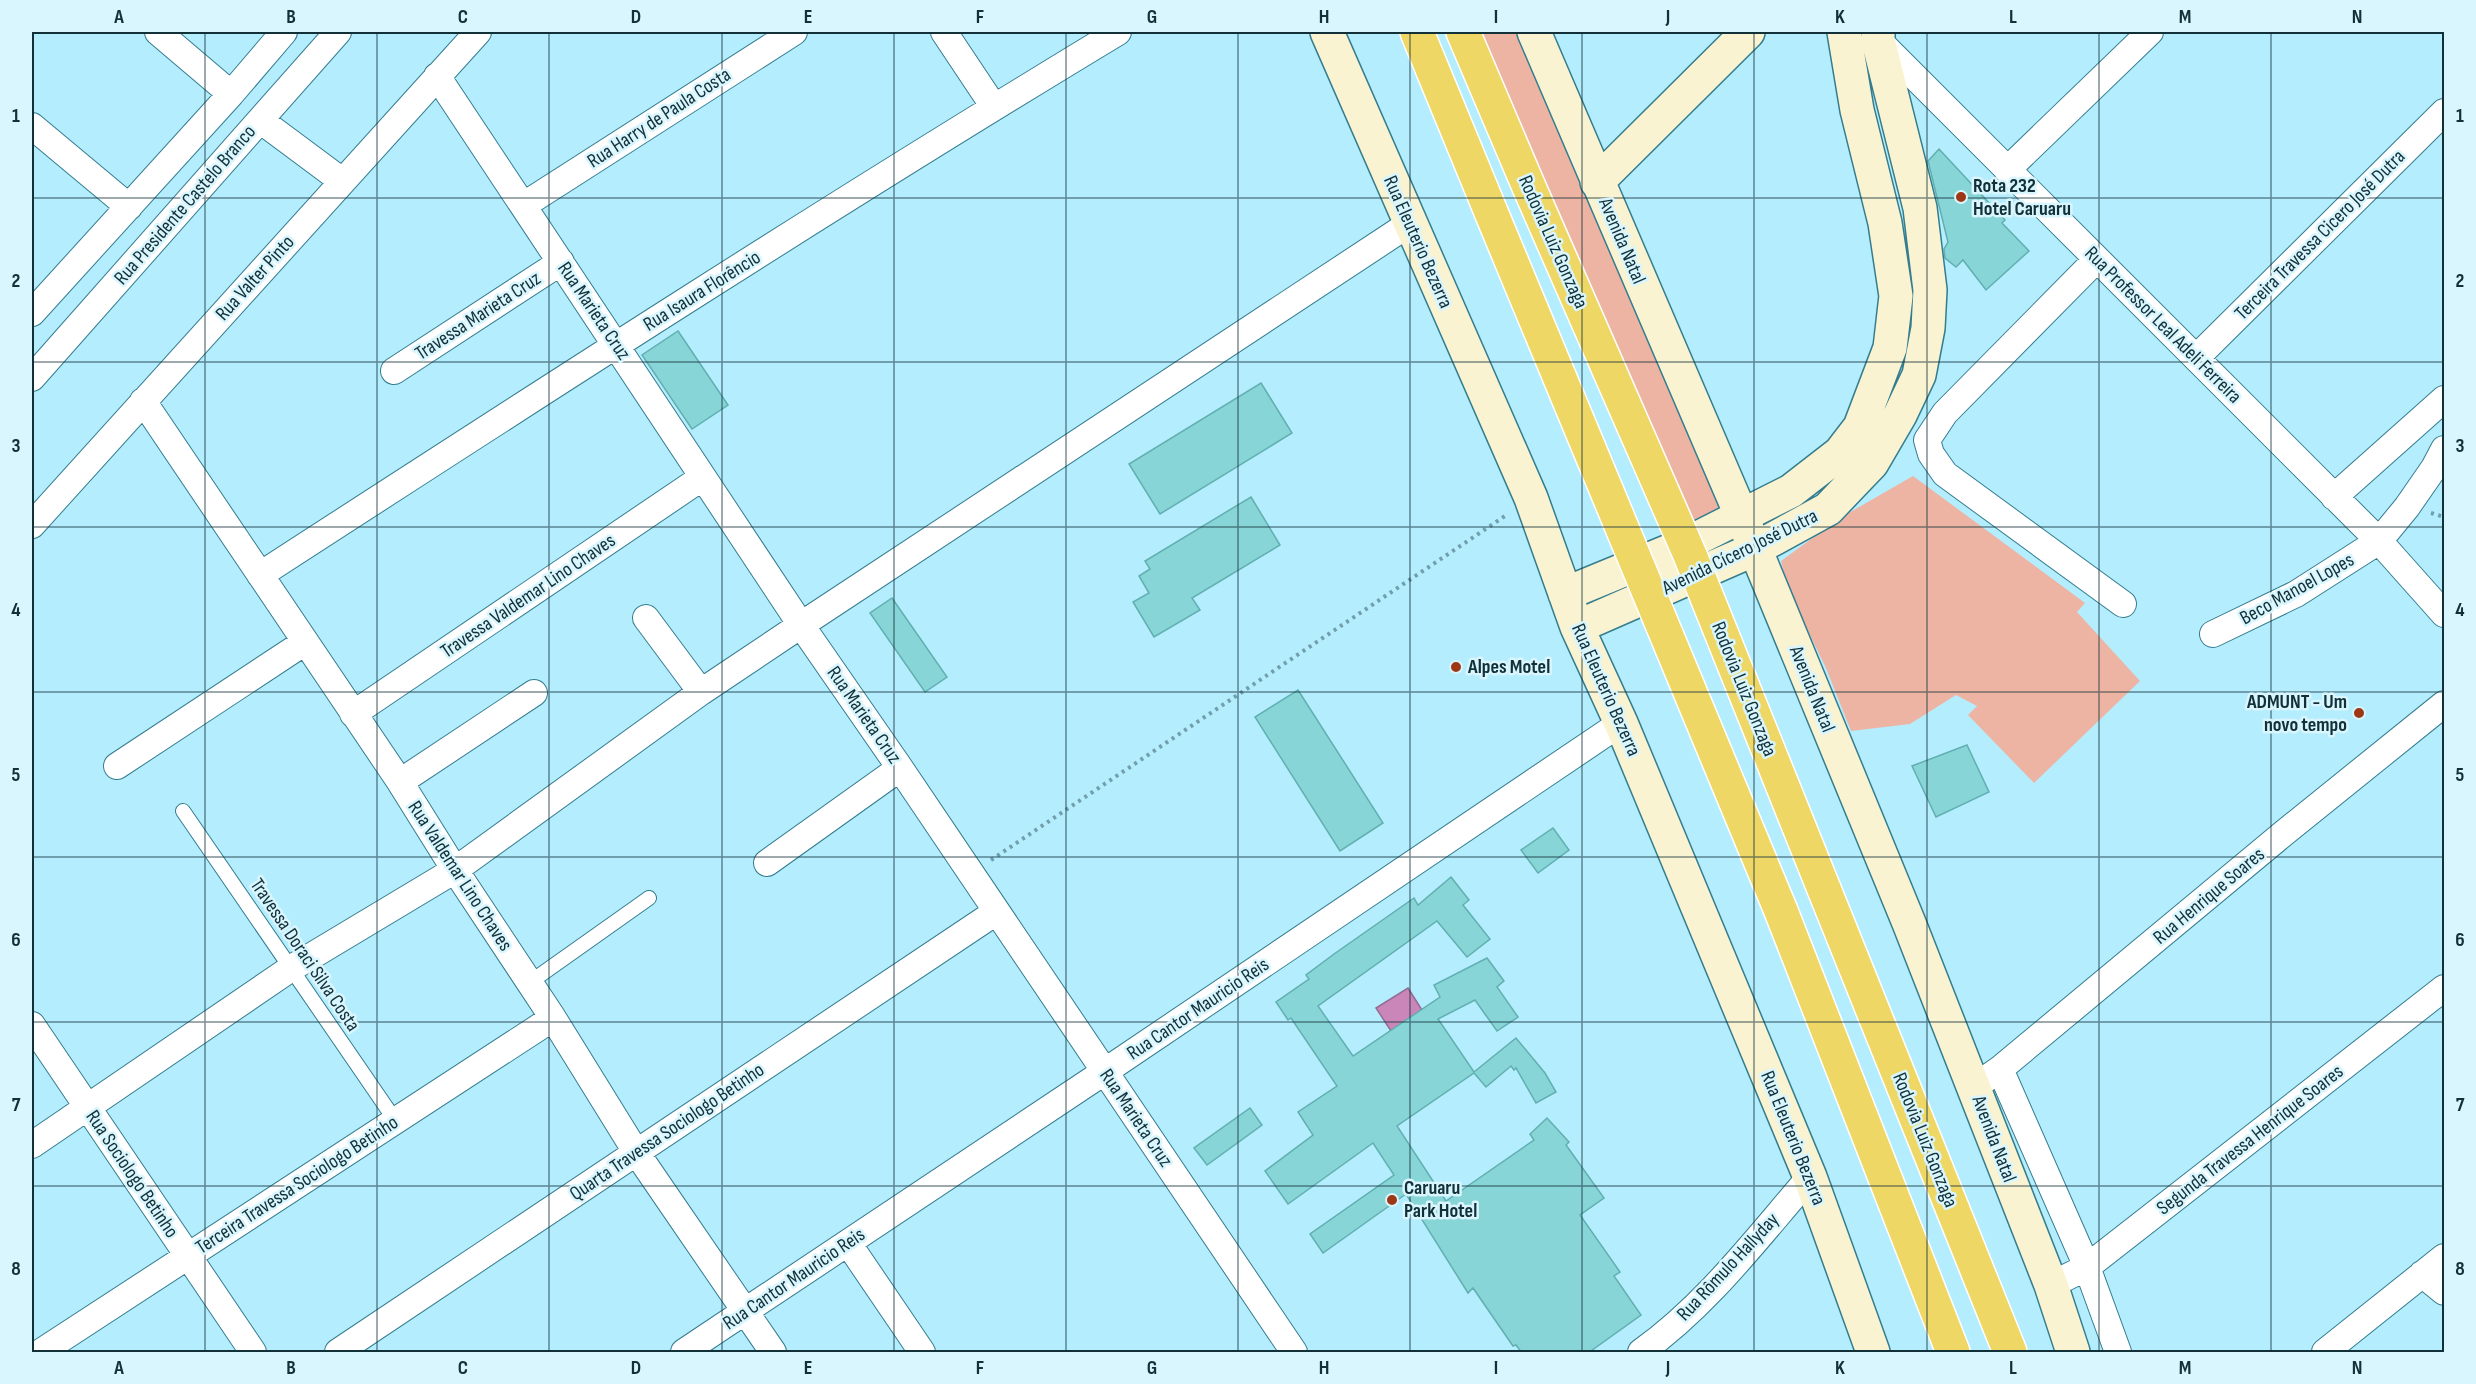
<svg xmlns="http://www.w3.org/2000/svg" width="2476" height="1384" font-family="'Sofia Sans Condensed',sans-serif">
<rect width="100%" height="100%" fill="#b4edfd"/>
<path fill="#edb4a4" d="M 1467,32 L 1519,32 L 1727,510 L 1677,538 Z
M 1913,476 L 2085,603 L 2077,612 L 2140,681 L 2034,783 L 1968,715 L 1977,706 L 1956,695 L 1910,724 L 1851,731 L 1826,668 L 1788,590 L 1781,561 L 1840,518 Z"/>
<path fill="#ca86b8" stroke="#936c92" stroke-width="1.5" d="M 1408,988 L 1422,1010 L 1391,1031 L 1376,1008 Z"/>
<path fill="#87d5d6" stroke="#61afb0" stroke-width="1.5" d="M 1939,149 L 2005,220 L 2002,223 L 2029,251 L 1986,290 L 1963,260 L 1956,267 L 1945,258 L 1944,249 L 1948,242 L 1928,161 Z
M 678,331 L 728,405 L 692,429 L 642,355 Z
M 1261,383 L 1292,433 L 1160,514 L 1129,464 Z
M 1251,497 L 1280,545 L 1192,598 L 1200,610 L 1154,637 L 1133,602 L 1149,593 L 1139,576 L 1150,569 L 1145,561 Z
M 892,598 L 947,677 L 925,692 L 870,613 Z
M 1298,690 L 1383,823 L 1340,851 L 1255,717 Z
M 1967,745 L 1989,792 L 1936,817 L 1912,766 Z
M 1553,828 L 1569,850 L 1538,873 L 1521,850 Z
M 1451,877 L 1469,900 L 1463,905 L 1490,939 L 1467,957 L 1437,921 L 1318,1006 L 1353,1056 L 1440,997 L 1434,985 L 1487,958 L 1504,981 L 1497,987 L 1518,1017 L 1497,1031 L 1475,1000 L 1438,1019 L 1474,1072 L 1516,1038 L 1545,1073 L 1556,1092 L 1536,1103 L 1516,1068 L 1514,1070 L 1511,1066 L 1486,1087 L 1474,1073 L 1397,1126 L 1446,1201 L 1534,1140 L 1530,1134 L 1547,1118 L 1569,1142 L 1566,1145 L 1604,1198 L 1580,1215 L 1620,1272 L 1614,1276 L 1641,1315 L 1588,1353 L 1522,1353 L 1516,1345 L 1513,1346 L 1473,1288 L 1468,1293 L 1406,1194 L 1323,1253 L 1310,1234 L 1394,1175 L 1373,1143 L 1288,1204 L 1265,1171 L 1313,1135 L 1298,1112 L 1337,1086 L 1291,1018 L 1288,1020 L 1276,1002 L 1309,979 L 1306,975 L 1334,954 L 1414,898 L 1418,905 Z
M 1250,1108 L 1262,1125 L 1207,1165 L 1194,1148 Z"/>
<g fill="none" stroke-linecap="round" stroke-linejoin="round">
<defs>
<path id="lane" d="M 183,811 L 395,1120
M 529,983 L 649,898"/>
<path id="street" d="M 158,32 L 231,94
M 944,32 L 994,107
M 1878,40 L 2379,541 L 2444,614
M 437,76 L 801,625 L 900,768 L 1294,1352
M 260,120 L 342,181
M 32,126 L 129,207
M 2007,170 L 2150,32
M 524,205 L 794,32
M 2097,259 L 1945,413 L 1927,440 L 1931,454 L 1945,474 L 2123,604
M 32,313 L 231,94 L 284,32
M 2196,358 L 2444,112
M 394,371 L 561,262
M 32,378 L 338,32
M 143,401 L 400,782 L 455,870 L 553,1018 L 636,1152 L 773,1352
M 2334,497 L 2444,399
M 32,525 L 478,32
M 260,575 C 544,391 828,207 1118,32
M 646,618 L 701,692
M 2213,634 L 2296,594 L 2379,541 L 2407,507 L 2434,468 L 2444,449
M 353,714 L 703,477
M 117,766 L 305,642
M 400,782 L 534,693
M 767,863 L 900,768
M 32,1025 L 253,1352
M 2000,1069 L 2087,1267 L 2118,1352
M 1973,1088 L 2000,1069 L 2284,833 L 2444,704
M 32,1145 L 290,969 L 455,870 L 701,692 L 801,625 L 1409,224
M 848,1243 L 922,1352
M 2422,1274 L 2444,1292
M 2051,1285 L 2087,1267 L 2444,988
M 41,1352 L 553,1018
M 338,1352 L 996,912
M 684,1352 L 1104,1072 L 1621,723
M 1641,1352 C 1707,1305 1757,1238 1810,1177
M 2325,1352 L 2444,1257"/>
<path id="secondary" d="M 1327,32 L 1531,498 L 1577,627 L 1621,723 L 1810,1177 L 1873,1352
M 1534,32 L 1742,517 L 1909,923 L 2051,1285 L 2073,1352
M 1597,182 L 1748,32
M 1565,594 L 1684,545 L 1791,491 L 1840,453 L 1860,427 L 1890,348 L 1896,296 L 1885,223 L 1857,110 L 1844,32
M 1577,627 L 1755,549 L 1828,509 L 1872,463 L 1900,415 L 1919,375 L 1928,328 L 1930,290 L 1920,208 L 1878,40 L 1878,32"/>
<path id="highway" d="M 1417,32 L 1491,212
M 1463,32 L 1529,187
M 1824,889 L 2010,1352
M 1781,911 L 1953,1352"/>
</defs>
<use href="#lane" stroke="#347d8f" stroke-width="16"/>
<use href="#street" stroke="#347d8f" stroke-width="28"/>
<use href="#secondary" stroke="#347d8f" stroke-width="36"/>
<use href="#highway" stroke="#fff" stroke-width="36"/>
<path stroke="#719fab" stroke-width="4" stroke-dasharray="3 4.5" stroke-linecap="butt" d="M 2431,513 L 2444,517
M 991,860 L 1508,514"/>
<use href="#lane" stroke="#fff" stroke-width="14"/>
<use href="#street" stroke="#fff" stroke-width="26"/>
<use href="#secondary" stroke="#faf3d1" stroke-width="33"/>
<use href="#highway" stroke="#efd766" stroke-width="33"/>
<defs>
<path id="highway-bridge" d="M 1529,187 L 1690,555 L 1824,889
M 1491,212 L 1781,911"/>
</defs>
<use href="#highway-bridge" stroke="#fff" stroke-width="36" stroke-linecap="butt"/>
<use href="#highway-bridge" stroke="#efd766" stroke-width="33"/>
</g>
<path fill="none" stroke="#123038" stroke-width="1.5" stroke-opacity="0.55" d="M 205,32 L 205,1352M 377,32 L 377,1352M 549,32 L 549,1352M 722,32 L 722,1352M 894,32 L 894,1352M 1066,32 L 1066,1352M 1238,32 L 1238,1352M 1410,32 L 1410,1352M 1582,32 L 1582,1352M 1754,32 L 1754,1352M 1927,32 L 1927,1352M 2099,32 L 2099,1352M 2271,32 L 2271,1352M 32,198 L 2444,198M 32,362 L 2444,362M 32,527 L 2444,527M 32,692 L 2444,692M 32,857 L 2444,857M 32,1022 L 2444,1022M 32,1186 L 2444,1186"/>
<g fill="#9e3716" stroke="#d9f5fd" stroke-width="2">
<circle cx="1961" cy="197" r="6"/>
<circle cx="1456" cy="667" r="6"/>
<circle cx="2359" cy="713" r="6"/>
<circle cx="1392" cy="1200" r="6"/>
</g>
<g text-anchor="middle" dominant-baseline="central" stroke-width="5" stroke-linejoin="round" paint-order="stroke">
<g font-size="20" fill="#123038" stroke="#d9f5fd">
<text transform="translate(659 118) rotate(-33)">Rua Harry de Paula Costa</text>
<text transform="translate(185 205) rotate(-49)">Rua Presidente Castelo Branco</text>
<text transform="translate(2320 235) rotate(-45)">Terceira Travessa Cicero José Dutra</text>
<text transform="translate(1622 241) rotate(67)">Avenida Natal</text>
<text transform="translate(1418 242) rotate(66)">Rua Eleuterio Bezerra</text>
<text transform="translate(1553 242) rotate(66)">Rodovia Luiz Gonzaga</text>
<text transform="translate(255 278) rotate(-48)">Rua Valter Pinto</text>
<text transform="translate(702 291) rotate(-32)">Rua Isaura Florêncio</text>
<text transform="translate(594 311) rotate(56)">Rua Marieta Cruz</text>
<text transform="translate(478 316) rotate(-33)">Travessa Marieta Cruz</text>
<text transform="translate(2163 325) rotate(45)">Rua Professor Leal Adeli Ferreira</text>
<text transform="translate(1740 552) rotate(-26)">Avenida Cícero José Dutra</text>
<text transform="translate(2297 589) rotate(-29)">Beco Manoel Lopes</text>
<text transform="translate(528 596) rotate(-34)">Travessa Valdemar Lino Chaves</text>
<text transform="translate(1744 689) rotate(68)">Rodovia Luiz Gonzaga</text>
<text transform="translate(1812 689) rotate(68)">Avenida Natal</text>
<text transform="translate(1606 690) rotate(66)">Rua Eleuterio Bezerra</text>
<text transform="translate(864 715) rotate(55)">Rua Marieta Cruz</text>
<text transform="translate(460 876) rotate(57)">Rua Valdemar Lino Chaves</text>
<text transform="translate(2209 896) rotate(-40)">Rua Henrique Soares</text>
<text transform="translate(305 955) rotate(56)">Travessa Doraci Silva Costa</text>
<text transform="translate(1198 1009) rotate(-34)">Rua Cantor Mauricio Reis</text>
<text transform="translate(1136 1118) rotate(56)">Rua Marieta Cruz</text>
<text transform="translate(667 1132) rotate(-34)">Quarta Travessa Sociologo Betinho</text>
<text transform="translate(1793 1138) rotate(68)">Rua Eleuterio Bezerra</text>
<text transform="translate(1994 1139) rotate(69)">Avenida Natal</text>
<text transform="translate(1925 1140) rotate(68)">Rodovia Luiz Gonzaga</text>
<text transform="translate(2250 1140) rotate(-38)">Segunda Travessa Henrique Soares</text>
<text transform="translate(132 1174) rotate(56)">Rua Sociologo Betinho</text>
<text transform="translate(297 1185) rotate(-33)">Terceira Travessa Sociologo Betinho</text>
<text transform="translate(1728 1267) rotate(-47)">Rua Rômulo Hallyday</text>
<text transform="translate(794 1279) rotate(-34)">Rua Cantor Mauricio Reis</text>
</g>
<g font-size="20" font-weight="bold" fill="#123038" stroke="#d9f5fd" text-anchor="start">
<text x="1973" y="186">Rota 232<tspan x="1973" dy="23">Hotel Caruaru</tspan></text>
<text x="1468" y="667">Alpes Motel</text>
<text x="2347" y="702" text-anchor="end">ADMUNT - Um<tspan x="2347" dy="23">novo tempo</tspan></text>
<text x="1404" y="1188">Caruaru<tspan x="1404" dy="23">Park Hotel</tspan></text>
</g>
</g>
<rect width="2476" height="1384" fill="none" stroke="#d9f5fd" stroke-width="66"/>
<rect x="33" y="33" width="2410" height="1318" fill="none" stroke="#123038" stroke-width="2"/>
<g font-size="20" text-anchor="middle" font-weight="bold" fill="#123038">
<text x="119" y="23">A</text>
<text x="291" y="23">B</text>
<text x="463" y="23">C</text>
<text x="636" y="23">D</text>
<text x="808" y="23">E</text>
<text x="980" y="23">F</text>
<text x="1152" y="23">G</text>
<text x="1324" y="23">H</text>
<text x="1496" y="23">I</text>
<text x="1668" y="23">J</text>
<text x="1840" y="23">K</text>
<text x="2013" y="23">L</text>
<text x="2185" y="23">M</text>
<text x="2357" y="23">N</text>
<text x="16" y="122">1</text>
<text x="2460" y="122">1</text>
<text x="16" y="287">2</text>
<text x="2460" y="287">2</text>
<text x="16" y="452">3</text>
<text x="2460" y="452">3</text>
<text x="16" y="616">4</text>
<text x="2460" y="616">4</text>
<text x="16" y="781">5</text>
<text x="2460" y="781">5</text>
<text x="16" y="946">6</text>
<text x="2460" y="946">6</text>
<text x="16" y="1111">7</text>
<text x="2460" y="1111">7</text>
<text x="16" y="1275">8</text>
<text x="2460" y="1275">8</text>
<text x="119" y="1374">A</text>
<text x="291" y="1374">B</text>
<text x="463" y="1374">C</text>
<text x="636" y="1374">D</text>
<text x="808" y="1374">E</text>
<text x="980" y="1374">F</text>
<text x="1152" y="1374">G</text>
<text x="1324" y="1374">H</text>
<text x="1496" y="1374">I</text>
<text x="1668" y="1374">J</text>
<text x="1840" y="1374">K</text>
<text x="2013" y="1374">L</text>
<text x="2185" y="1374">M</text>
<text x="2357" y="1374">N</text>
</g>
</svg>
